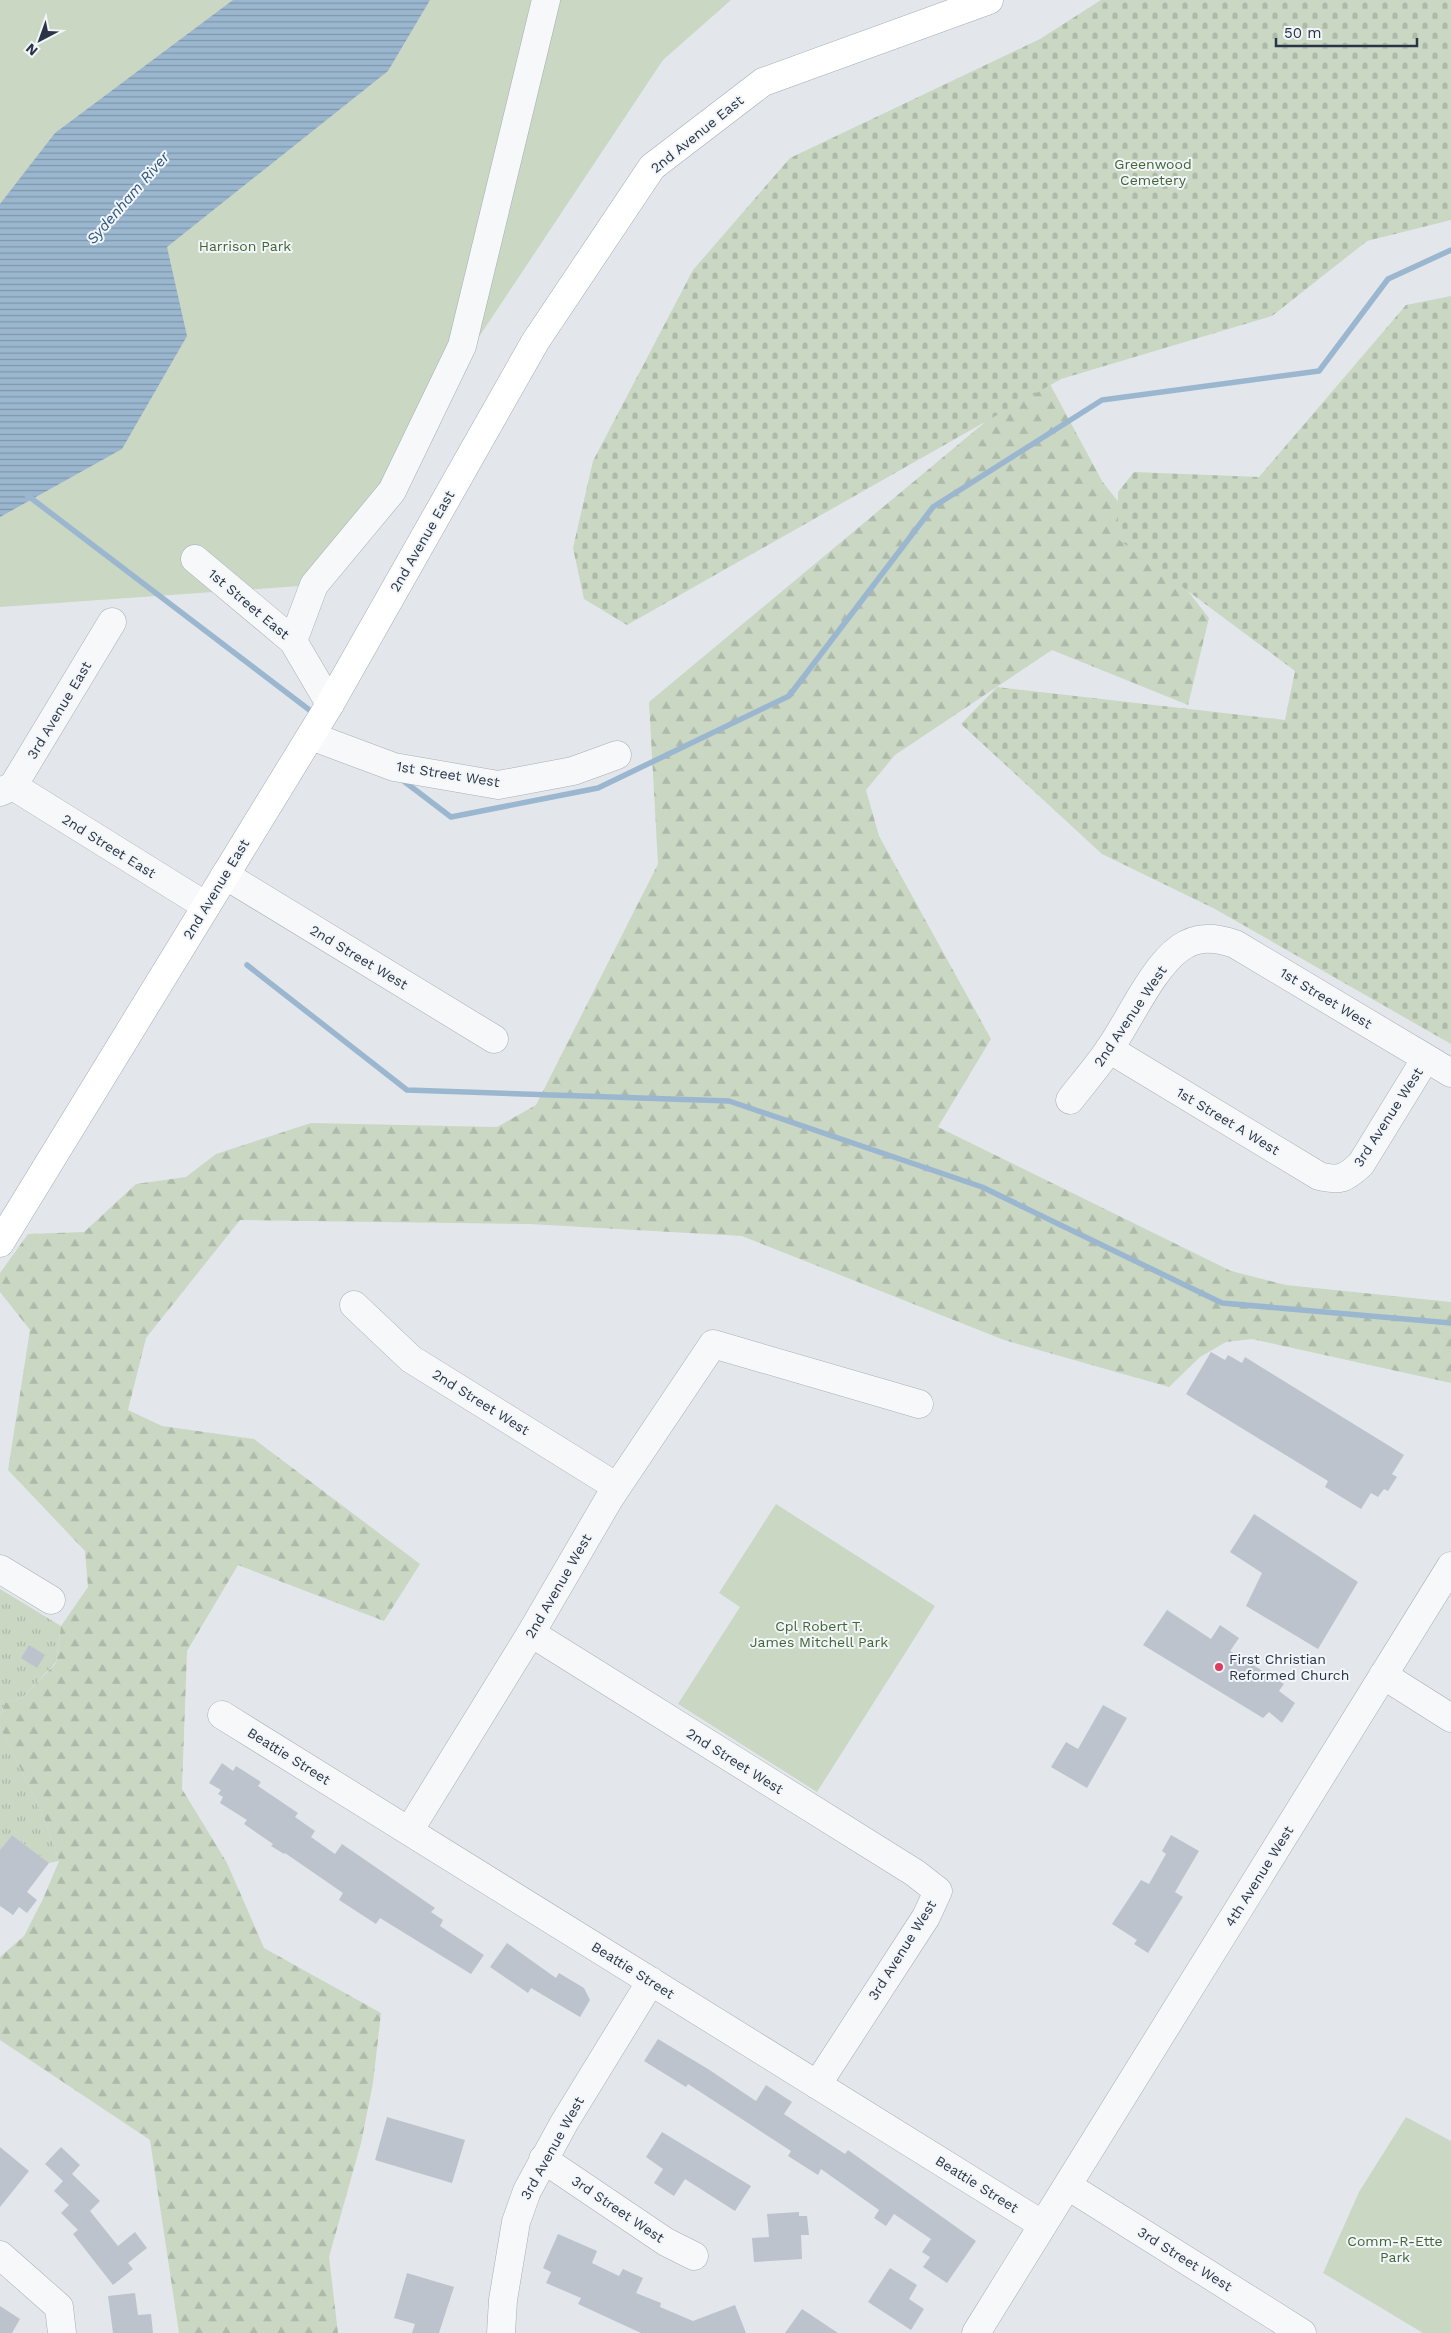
<svg xmlns="http://www.w3.org/2000/svg" width="1451" height="2333" font-family="'Work Sans',sans-serif">
<defs>
<pattern id="grass-tufts" width="24" height="20" patternUnits="userSpaceOnUse" patternTransform="scale(1.25)"><rect width="24" height="20" fill="#c9d7c3"/><path d="M3 7l-1-3M5 7V3M7 7l1-3M15 17l-1-3M17 17v-4M19 17l1-3" fill="none" stroke="#adb9a9"/></pattern>
<pattern id="forest-firs" width="22" height="20" patternUnits="userSpaceOnUse" patternTransform="scale(1.25)"><rect width="22" height="20" fill="#c9d7c3"/><path d="M5 1l3.5 6h-7zM16 11l3.5 6h-7z" fill="#adb9a9"/></pattern>
<pattern id="cemetery-stones" width="16" height="16" patternUnits="userSpaceOnUse" patternTransform="scale(1.25)"><rect width="16" height="16" fill="#c9d7c3"/><path d="M2 7V4a2 2 0 0 1 4 0v3zM10 15v-3a2 2 0 0 1 4 0v3z" fill="#adb9a9"/></pattern>
<pattern id="water-rules" width="6" height="5" patternUnits="userSpaceOnUse" patternTransform="scale(1.25)"><rect width="6" height="5" fill="#9bb7cf"/><path d="M0 2.5h6" fill="none" stroke="#7e96aa"/></pattern>
</defs>
<rect width="100%" height="100%" fill="#e3e7ec"/>
<path fill="url(#grass-tufts)" d="M 0,1589 L 61,1626 L 56,1662 L 22,1698 L 5,1703 L 0,1717 Z
M 0,1726 L 45,1820 L 59,1861 L 49,1863 L 12,1835 L 0,1850 Z"/>
<path fill="url(#forest-firs)" d="M 1044,373 L 1102,481 L 1209,618 L 1188,705 L 1052,650 L 895,755 L 866,790 L 879,836 L 991,1039 L 938,1127 L 1231,1271 L 1286,1285 L 1451,1302 L 1451,1383 L 1252,1339 L 1226,1342 L 1200,1357 L 1169,1387 L 1004,1340 L 742,1236 L 529,1224 L 240,1220 L 146,1338 L 128,1410 L 162,1426 L 254,1439 L 420,1564 L 384,1621 L 238,1565 L 187,1651 L 182,1789 L 227,1863 L 264,1948 L 381,2013 L 373,2083 L 361,2143 L 329,2257 L 338,2333 L 179,2333 L 150,2140 L 0,2040 L 0,1957 L 24,1936 L 43,1899 L 59,1861 L 45,1820 L 0,1726 L 0,1717 L 5,1703 L 22,1698 L 56,1663 L 61,1626 L 88,1587 L 85,1551 L 8,1470 L 30,1330 L 0,1292 L 0,1273 L 28,1234 L 84,1232 L 136,1184 L 186,1177 L 216,1154 L 311,1123 L 497,1127 L 536,1105 L 658,864 L 649,702 Z"/>
<path fill="url(#cemetery-stones)" d="M 1101,0 L 1451,0 L 1451,220 L 1367,241 L 1272,316 L 1061,379 L 627,625 L 584,599 L 573,548 L 593,461 L 693,270 L 790,158 L 1040,39 Z
M 1451,296 L 1451,1044 L 1215,909 L 1102,854 L 961,724 L 997,687 L 1285,720 L 1295,671 L 1118,539 L 1118,492 L 1134,472 L 1259,477 L 1406,305 Z"/>
<path fill="#c9d7c3" d="M 0,0 L 731,0 L 663,60 L 314,585 L 0,607 Z
M 776,1504 L 935,1606 L 817,1792 L 678,1704 L 740,1607 L 719,1593 Z
M 1406,2117 L 1451,2141 L 1451,2333 L 1423,2333 L 1323,2273 L 1359,2192 Z"/>
<path fill="url(#water-rules)" d="M 233,0 L 430,0 L 388,71 L 167,247 L 187,336 L 122,449 L 0,517 L 0,204 L 55,133 Z"/>
<g fill="none" stroke-linecap="round" stroke-linejoin="round">
<path stroke="#9bb7cf" stroke-width="5.5" d="M 27,495 L 316,715
M 401,779 L 451,817 L 598,788 L 789,696 L 933,507 L 1102,400 L 1319,371 L 1388,279 L 1451,250
M 247,965 L 407,1090 L 729,1101 L 982,1187 L 1222,1303 L 1451,1323"/>
</g>
<path fill="#bcc3cd" d="M 1211,1352 L 1225,1360 L 1228,1355 L 1242,1363 L 1245,1357 L 1404,1455 L 1392,1474 L 1397,1477 L 1388,1491 L 1384,1489 L 1378,1497 L 1371,1493 L 1361,1509 L 1325,1487 L 1328,1481 L 1186,1394 Z
M 1254,1514 L 1358,1582 L 1318,1649 L 1246,1606 L 1262,1573 L 1230,1552 Z
M 1167,1610 L 1211,1639 L 1220,1625 L 1239,1638 L 1230,1651 L 1284,1684 L 1279,1691 L 1295,1703 L 1282,1723 L 1269,1712 L 1263,1718 L 1143,1645 Z
M 29,1645 L 45,1655 L 37,1668 L 21,1658 Z
M 1103,1705 L 1127,1718 L 1087,1788 L 1051,1767 L 1066,1742 L 1078,1749 Z
M 222,1763 L 233,1771 L 236,1766 L 261,1782 L 258,1786 L 298,1813 L 295,1817 L 315,1831 L 311,1837 L 335,1854 L 342,1844 L 435,1908 L 431,1912 L 443,1920 L 440,1926 L 484,1955 L 471,1974 L 380,1918 L 376,1924 L 339,1900 L 343,1893 L 285,1853 L 284,1854 L 271,1846 L 273,1844 L 244,1824 L 247,1820 L 220,1803 L 223,1797 L 218,1794 L 221,1790 L 209,1783 Z
M 12,1835 L 49,1863 L 27,1892 L 37,1900 L 27,1913 L 19,1907 L 13,1915 L 0,1906 L 0,1850 Z
M 1171,1835 L 1199,1851 L 1175,1892 L 1183,1897 L 1148,1953 L 1134,1944 L 1137,1940 L 1112,1924 L 1141,1880 L 1149,1884 L 1166,1854 L 1162,1851 Z
M 507,1943 L 556,1978 L 559,1973 L 584,1988 L 590,2000 L 580,2017 L 531,1988 L 528,1993 L 490,1967 Z
M 658,2039 L 708,2069 L 756,2101 L 766,2085 L 792,2102 L 784,2114 L 845,2154 L 848,2150 L 976,2241 L 947,2283 L 923,2267 L 930,2257 L 922,2252 L 931,2239 L 894,2214 L 886,2226 L 874,2218 L 879,2210 L 821,2169 L 818,2175 L 788,2156 L 791,2151 L 688,2084 L 686,2087 L 644,2061 Z
M 387,2117 L 465,2140 L 452,2183 L 375,2160 Z
M 662,2132 L 751,2186 L 735,2211 L 685,2179 L 674,2196 L 654,2183 L 663,2169 L 646,2157 Z
M 0,2147 L 29,2171 L 0,2207 Z
M 61,2147 L 80,2165 L 72,2174 L 100,2201 L 90,2211 L 118,2246 L 135,2232 L 147,2248 L 128,2263 L 133,2269 L 113,2285 L 73,2234 L 78,2230 L 61,2213 L 69,2205 L 54,2191 L 63,2181 L 45,2164 Z
M 799,2212 L 799,2216 L 807,2216 L 809,2235 L 801,2235 L 802,2259 L 754,2262 L 752,2238 L 769,2237 L 767,2214 Z
M 558,2234 L 597,2251 L 592,2263 L 619,2276 L 623,2269 L 643,2278 L 636,2293 L 661,2303 L 660,2307 L 693,2321 L 735,2305 L 746,2333 L 641,2333 L 578,2304 L 581,2298 L 546,2283 L 551,2272 L 543,2268 Z
M 890,2268 L 917,2285 L 909,2299 L 924,2309 L 911,2330 L 868,2302 Z
M 407,2273 L 454,2287 L 439,2333 L 412,2333 L 415,2324 L 394,2318 Z
M 135,2293 L 138,2315 L 151,2314 L 153,2333 L 113,2333 L 108,2296 Z
M 0,2306 L 20,2319 L 12,2333 L 0,2333 Z
M 802,2309 L 838,2333 L 785,2333 Z"/>
<g fill="none" stroke-linecap="round" stroke-linejoin="round">
<defs>
<path id="minor" d="M 195,559 L 293,641 L 330,704
M 293,641 L 314,585 L 392,491 L 462,346 L 546,0
M 311,736 L 394,767 L 498,785 L 573,771 L 617,755
M 13,786 L 206,906
M 0,792 L 13,786 L 112,622
M 225,875 L 494,1039
M 1109,1049 L 1319,1176 C 1340,1181 1345,1179 1361,1164 L 1426,1058
M 1070,1100 C 1083,1083 1098,1066 1110,1048 C 1130,1019 1152,968 1180,948 C 1198,935 1216,938 1235,944 L 1451,1073
M 354,1305 L 411,1359 L 617,1487
M 0,1569 L 51,1600
M 531,1633 L 915,1873 L 938,1891 L 926,1917 L 817,2085
M 1383,1675 L 1451,1718
M 222,1715 L 1043,2225
M 409,1831 L 531,1633 L 609,1499 L 713,1344 L 919,1404
M 543,2159 L 666,2242 L 694,2256
M 1068,2186 L 1302,2333
M 0,2255 L 59,2307 L 62,2333
M 501,2333 L 503,2300 L 516,2222 L 527,2191 L 564,2123 L 651,1981
M 976,2333 L 1451,1566"/>
<path id="major" d="M 0,1243 L 330,704 L 535,342 L 652,167 L 763,82 L 989,0"/>
</defs>
<use href="#minor" stroke="#a7aeb7" stroke-width="29"/>
<use href="#major" stroke="#a1acb9" stroke-width="29"/>
<use href="#minor" stroke="#f6f8fa" stroke-width="28"/>
<use href="#major" stroke="#fff" stroke-width="28"/>
</g>
<circle fill="#dc3d5d" stroke="#f3f6f9" stroke-width="2" cx="1219" cy="1667" r="5"/>
<g text-anchor="middle" dominant-baseline="central" stroke-width="4" stroke-linejoin="round" paint-order="stroke">
<g font-size="14" fill="#293546" stroke="#f3f6f9">
<text transform="translate(697 134) rotate(-39)">2nd Avenue East</text>
<text transform="translate(422 541) rotate(-60)">2nd Avenue East</text>
<text transform="translate(249 604) rotate(40)">1st Street East</text>
<text transform="translate(59 710) rotate(-59)">3rd Avenue East</text>
<text transform="translate(448 774) rotate(9)">1st Street West</text>
<text transform="translate(109 846) rotate(32)">2nd Street East</text>
<text transform="translate(216 889) rotate(-59)">2nd Avenue East</text>
<text transform="translate(359 957) rotate(31)">2nd Street West</text>
<text transform="translate(1326 998) rotate(31)">1st Street West</text>
<text transform="translate(1130 1016) rotate(-56)">2nd Avenue West</text>
<text transform="translate(1388 1117) rotate(-57)">3rd Avenue West</text>
<text transform="translate(1228 1121) rotate(31)">1st Street A West</text>
<text transform="translate(481 1402) rotate(32)">2nd Street West</text>
<text transform="translate(558 1586) rotate(-60)">2nd Avenue West</text>
<text transform="translate(289 1756) rotate(32)">Beattie Street</text>
<text transform="translate(735 1761) rotate(32)">2nd Street West</text>
<text transform="translate(1259 1876) rotate(-58)">4th Avenue West</text>
<text transform="translate(902 1950) rotate(-58)">3rd Avenue West</text>
<text transform="translate(633 1970) rotate(32)">Beattie Street</text>
<text transform="translate(552 2148) rotate(-61)">3rd Avenue West</text>
<text transform="translate(977 2184) rotate(32)">Beattie Street</text>
<text transform="translate(618 2209) rotate(34)">3rd Street West</text>
<text transform="translate(1185 2259) rotate(32)">3rd Street West</text>
</g>
<g font-size="14" fill="#406434" stroke="#f3f6f9">
<text x="1153" y="164">Greenwood<tspan x="1153" dy="16">Cemetery</tspan></text>
<text x="245" y="246">Harrison Park</text>
<text x="819" y="1626">Cpl Robert T.<tspan x="819" dy="16">James Mitchell Park</tspan></text>
<text x="1395" y="2241">Comm-R-Ette<tspan x="1395" dy="16">Park</tspan></text>
</g>
<g font-size="14" fill="#293546" stroke="#f3f6f9" text-anchor="start">
<text x="1229" y="1659">First Christian<tspan x="1229" dy="16">Reformed Church</tspan></text>
</g>
<g font-size="15" font-style="italic" fill="#2e567f" stroke="#f3f6f9">
<text transform="translate(128 198) rotate(-49)">Sydenham River</text>
</g>
</g>
<g transform="translate(40 40) rotate(221)" stroke="#f3f6f9" stroke-width="4" paint-order="stroke">
<path d="M0-4L9 19L0 12L-9 19Z" fill="#293546"/>
<text y="-8" font-size="14" font-weight="bold" text-anchor="middle" fill="#293546">N</text>
</g>
<path d="M1276 38v8h141v-8" fill="none" stroke="#293546" stroke-width="2.5"/>
<text x="1284" y="38" font-size="15" fill="#293546" stroke="#f3f6f9" stroke-width="4" paint-order="stroke">50 m</text>
</svg>
